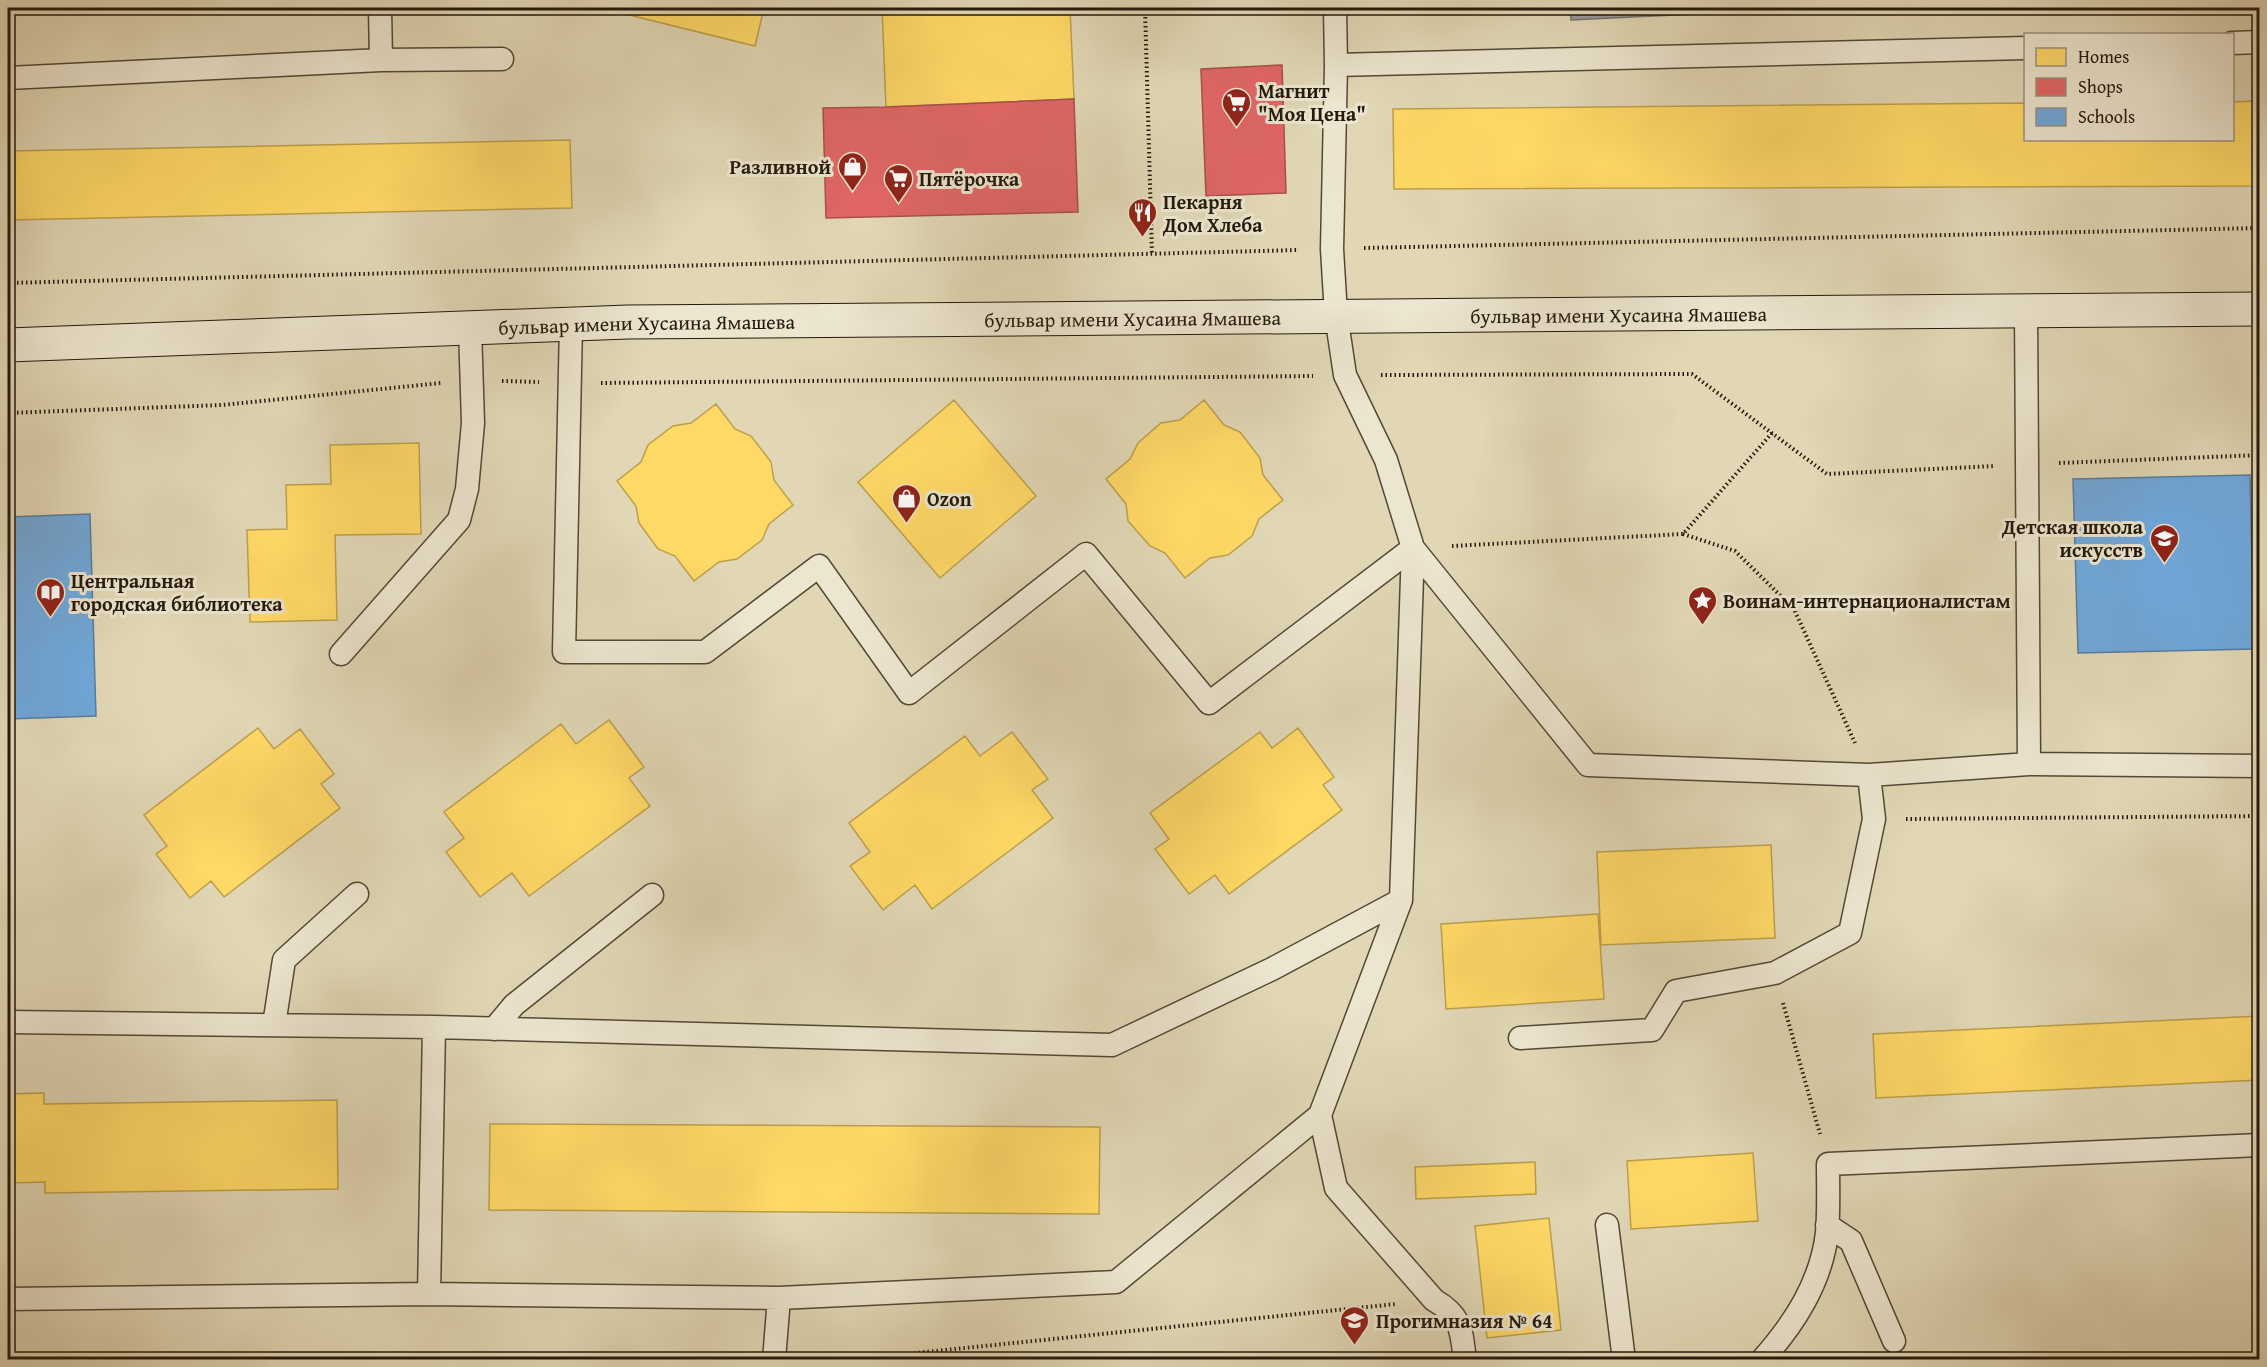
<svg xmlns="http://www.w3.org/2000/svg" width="2267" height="1367" font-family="'Gentium Book Plus',serif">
<rect width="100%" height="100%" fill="#e1d7b5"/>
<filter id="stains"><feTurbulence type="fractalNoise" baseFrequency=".00333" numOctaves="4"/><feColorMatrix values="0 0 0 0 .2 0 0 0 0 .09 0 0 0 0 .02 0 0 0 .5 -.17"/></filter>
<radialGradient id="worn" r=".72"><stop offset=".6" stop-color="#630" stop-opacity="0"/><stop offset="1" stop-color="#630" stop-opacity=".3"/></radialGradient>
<path fill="#ffd966" stroke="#bd9f4b" stroke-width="1.5" d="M 601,8 L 764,8 L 755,46 Z
M 882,8 L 1070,8 L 1074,99 L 886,107 Z
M 2254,101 L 2257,186 L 1394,189 L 1393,109 L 2026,103 L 2026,140 L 2232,140 L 2232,102 Z
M 570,140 L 572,208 L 8,220 L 8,151 Z
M 954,400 L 1036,496 L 940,578 L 858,482 Z
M 1204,400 L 1224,425 L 1240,432 L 1260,458 L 1263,475 L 1283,500 L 1259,519 L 1252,536 L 1228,555 L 1210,558 L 1185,578 L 1165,553 L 1150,546 L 1128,521 L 1126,504 L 1106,479 L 1130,459 L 1138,443 L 1161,423 L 1180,420 Z
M 716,404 L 735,429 L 751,436 L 771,462 L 774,480 L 793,505 L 769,524 L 762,540 L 737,559 L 719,562 L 694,581 L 675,556 L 658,549 L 639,523 L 636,506 L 617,481 L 641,462 L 648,445 L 673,426 L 691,423 Z
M 419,443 L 421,534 L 335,535 L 337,620 L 250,622 L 247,530 L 287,529 L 286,485 L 331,484 L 330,445 Z
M 609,720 L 644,767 L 629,778 L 650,806 L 529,896 L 512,873 L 480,897 L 446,852 L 464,838 L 444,812 L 561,724 L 576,744 Z
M 258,728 L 274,749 L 300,729 L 334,774 L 321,784 L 340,808 L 224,897 L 211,881 L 190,898 L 156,854 L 167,846 L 144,815 Z
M 1298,728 L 1334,777 L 1323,785 L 1342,810 L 1229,894 L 1215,875 L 1189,894 L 1155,849 L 1169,839 L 1150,813 L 1260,732 L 1272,748 Z
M 1012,732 L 1048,779 L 1032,790 L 1053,818 L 932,909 L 915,885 L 883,910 L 850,866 L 870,852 L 849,823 L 965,736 L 980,756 Z
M 1771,845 L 1775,938 L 1601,945 L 1597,852 Z
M 1598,914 L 1604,999 L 1446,1009 L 1441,924 Z
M 2260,1016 L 2260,1080 L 1876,1098 L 1873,1034 Z
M 44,1093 L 44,1104 L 337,1100 L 338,1189 L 45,1193 L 45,1182 L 8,1183 L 8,1094 Z
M 490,1124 L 1100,1127 L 1099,1214 L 489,1210 Z
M 1753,1153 L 1758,1221 L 1631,1229 L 1627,1161 Z
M 1535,1162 L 1536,1194 L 1416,1199 L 1415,1167 Z
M 1549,1218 L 1561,1330 L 1487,1338 L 1475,1226 Z"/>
<path fill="#e06666" stroke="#a84f4b" stroke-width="1.5" d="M 1282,65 L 1286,193 L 1206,196 L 1201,69 Z
M 1074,99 L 1078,212 L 826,218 L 823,108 L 886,107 Z
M 2254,101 L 2260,101 L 2260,193 L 2258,193 L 2257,186 Z"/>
<path fill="#6fa8dc" stroke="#587d9e" stroke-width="1.5" d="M 2250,475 L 2254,649 L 2078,653 L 2073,479 Z
M 90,514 L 96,716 L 8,719 L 8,517 Z"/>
<path fill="#999" stroke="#76736f" stroke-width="1.5" d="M 1570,8 L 1694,8 L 1695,14 L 1571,20 Z"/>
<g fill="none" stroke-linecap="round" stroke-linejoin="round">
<defs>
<path id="lane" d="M 380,8 L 381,60
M 1335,8 L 1336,65 L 1332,249 L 1336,315 L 1345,375 L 1386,460 L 1413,548 L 1588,765 L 1869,775 L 2029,764 L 2260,766
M 2232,43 L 2260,42
M 1336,65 L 2026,48
M 8,78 L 381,60 L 502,59
M 2026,311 L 2029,764
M 571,324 L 564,652 L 705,652 L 819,566 L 909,693 L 1086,554 L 1209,703 L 1413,548
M 341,654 L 459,520 L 467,489 L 473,423 L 470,328
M 8,1022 L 434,1027
M 274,1025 L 284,960 L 357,894
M 494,1029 L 514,1005 L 652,895
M 1520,1038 L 1652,1030 L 1676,991 L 1775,973 L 1850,933 L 1874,819 L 1869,775
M 1320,1115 L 1336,1188 L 1434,1300 C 1462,1316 1461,1330 1465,1360
M 1607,1225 L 1624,1360
M 1827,1225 L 1851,1241 L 1894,1341
M 429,1294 L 434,1027 L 1112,1045 L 1272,969 L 1401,900
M 8,1299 L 429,1294 L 779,1298 L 1116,1282 L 1320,1115 L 1401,900 L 1413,548
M 774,1360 L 779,1298
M 1762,1360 C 1794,1324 1821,1283 1827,1233 C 1829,1211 1828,1187 1828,1164 L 2260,1145"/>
<g id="secondary">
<path id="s1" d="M 8,345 L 628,322 L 2260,309"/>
</g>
</defs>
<use href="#lane" stroke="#534836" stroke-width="25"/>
<use href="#secondary" stroke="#24190c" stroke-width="35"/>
<path stroke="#24190c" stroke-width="4" stroke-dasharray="1.5 3" stroke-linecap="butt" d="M 1145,8 L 1152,255
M 1364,248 L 2260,228
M 8,283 L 1299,250
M 1381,375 L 1692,374 L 1827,474 L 1995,466
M 502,381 L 539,382
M 601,383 L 1313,376
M 8,413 L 222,405 L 441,383
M 2059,463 L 2260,455
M 1683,534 L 1735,551 L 1794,609 L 1855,743
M 1452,546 L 1683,534 L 1772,433
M 1906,819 L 2260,816
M 1783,1003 L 1820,1134
M 847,1360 L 1396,1304"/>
<use href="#lane" stroke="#ece5cf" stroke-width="22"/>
<use href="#secondary" stroke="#ece5cf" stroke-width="33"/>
</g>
<defs>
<symbol id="supermarket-pin" viewBox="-11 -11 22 30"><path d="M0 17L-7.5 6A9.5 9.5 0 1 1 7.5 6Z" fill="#8f2418" stroke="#ece5cf"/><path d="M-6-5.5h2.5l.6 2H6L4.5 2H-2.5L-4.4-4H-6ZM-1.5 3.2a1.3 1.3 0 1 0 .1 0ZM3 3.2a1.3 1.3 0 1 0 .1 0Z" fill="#fff"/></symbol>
<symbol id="shop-pin" viewBox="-11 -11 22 30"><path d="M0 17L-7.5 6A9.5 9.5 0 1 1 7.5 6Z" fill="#8f2418" stroke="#ece5cf"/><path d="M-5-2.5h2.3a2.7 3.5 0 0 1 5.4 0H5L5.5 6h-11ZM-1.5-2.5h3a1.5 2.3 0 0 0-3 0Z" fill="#fff"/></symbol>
<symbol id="restaurant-pin" viewBox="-11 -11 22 30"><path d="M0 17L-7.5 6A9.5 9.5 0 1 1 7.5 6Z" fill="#8f2418" stroke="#ece5cf"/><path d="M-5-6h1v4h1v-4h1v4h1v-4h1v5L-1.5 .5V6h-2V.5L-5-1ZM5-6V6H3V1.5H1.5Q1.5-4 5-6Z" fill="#fff"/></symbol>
<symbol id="school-pin" viewBox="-11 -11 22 30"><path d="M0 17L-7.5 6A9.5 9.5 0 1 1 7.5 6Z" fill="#8f2418" stroke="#ece5cf"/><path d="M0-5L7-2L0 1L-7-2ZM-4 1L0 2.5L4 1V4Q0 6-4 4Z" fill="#fff"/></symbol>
<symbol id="library-pin" viewBox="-11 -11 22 30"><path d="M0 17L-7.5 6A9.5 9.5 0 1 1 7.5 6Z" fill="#8f2418" stroke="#ece5cf"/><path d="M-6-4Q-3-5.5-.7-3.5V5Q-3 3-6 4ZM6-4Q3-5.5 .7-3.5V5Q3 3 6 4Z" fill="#fff"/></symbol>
<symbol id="sight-pin" viewBox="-11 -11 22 30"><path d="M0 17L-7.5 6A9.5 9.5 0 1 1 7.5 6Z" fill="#8f2418" stroke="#ece5cf"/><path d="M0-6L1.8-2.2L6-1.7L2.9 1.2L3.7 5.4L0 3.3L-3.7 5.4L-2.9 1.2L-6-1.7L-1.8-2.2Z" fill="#fff"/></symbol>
</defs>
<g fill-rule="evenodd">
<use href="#supermarket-pin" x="1220" y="86" width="33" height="45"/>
<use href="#shop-pin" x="836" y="150" width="33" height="45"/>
<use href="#supermarket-pin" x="882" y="162" width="33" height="45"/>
<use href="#restaurant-pin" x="1126" y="196" width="33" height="45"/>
<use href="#shop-pin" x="890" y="482" width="33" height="45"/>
<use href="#school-pin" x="2148" y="522" width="33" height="45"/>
<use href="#library-pin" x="34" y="576" width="33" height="45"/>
<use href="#sight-pin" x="1686" y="584" width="33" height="45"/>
<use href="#school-pin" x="1338" y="1304" width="33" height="45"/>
</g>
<g text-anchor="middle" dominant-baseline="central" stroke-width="6" stroke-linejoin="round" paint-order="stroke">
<g font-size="20" font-weight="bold" fill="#24190c" stroke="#ece5cf" text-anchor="start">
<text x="1258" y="90">Магнит<tspan x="1258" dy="23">"Моя Цена"</tspan></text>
<text x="831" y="166" text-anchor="end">Разливной</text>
<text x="919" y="178">Пятёрочка</text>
<text x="1163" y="201">Пекарня<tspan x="1163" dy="23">Дом Хлеба</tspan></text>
<text x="927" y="498">Ozon</text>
<text x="2143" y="526" text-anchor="end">Детская школа<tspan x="2143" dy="23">искусств</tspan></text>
<text x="71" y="580">Центральная<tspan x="71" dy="23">городская библиотека</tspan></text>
<text x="1723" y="600">Воинам-интернационалистам</text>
<text x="1376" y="1320">Прогимназия № 64</text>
</g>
<g font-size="20" fill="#24190c" stroke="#ece5cf">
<text stroke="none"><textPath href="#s1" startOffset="1611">бульвар имени Хусаина Ямашева</textPath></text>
<text stroke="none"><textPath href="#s1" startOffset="1125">бульвар имени Хусаина Ямашева</textPath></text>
<text stroke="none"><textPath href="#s1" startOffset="639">бульвар имени Хусаина Ямашева</textPath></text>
</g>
</g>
<rect width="2267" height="1367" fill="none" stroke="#e1d7b5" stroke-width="30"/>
<rect x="9" y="9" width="2249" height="1349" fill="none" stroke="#24190c" stroke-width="3"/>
<rect x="15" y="15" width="2237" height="1337" fill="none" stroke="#24190c" stroke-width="1.5"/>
<rect x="2024" y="33" width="210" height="108" fill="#ece5cf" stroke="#9c9381" stroke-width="1.5"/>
<rect x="2036" y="48" width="30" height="18" fill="#ffd966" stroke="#9c9381" stroke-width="1.5"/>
<text x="2078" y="63" font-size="18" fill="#24190c">Homes</text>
<rect x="2036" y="78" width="30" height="18" fill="#e06666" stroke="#9c9381" stroke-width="1.5"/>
<text x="2078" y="93" font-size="18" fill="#24190c">Shops</text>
<rect x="2036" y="108" width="30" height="18" fill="#6fa8dc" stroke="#9c9381" stroke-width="1.5"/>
<text x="2078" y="123" font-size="18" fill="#24190c">Schools</text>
<rect width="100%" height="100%" filter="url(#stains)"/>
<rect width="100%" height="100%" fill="url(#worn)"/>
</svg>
